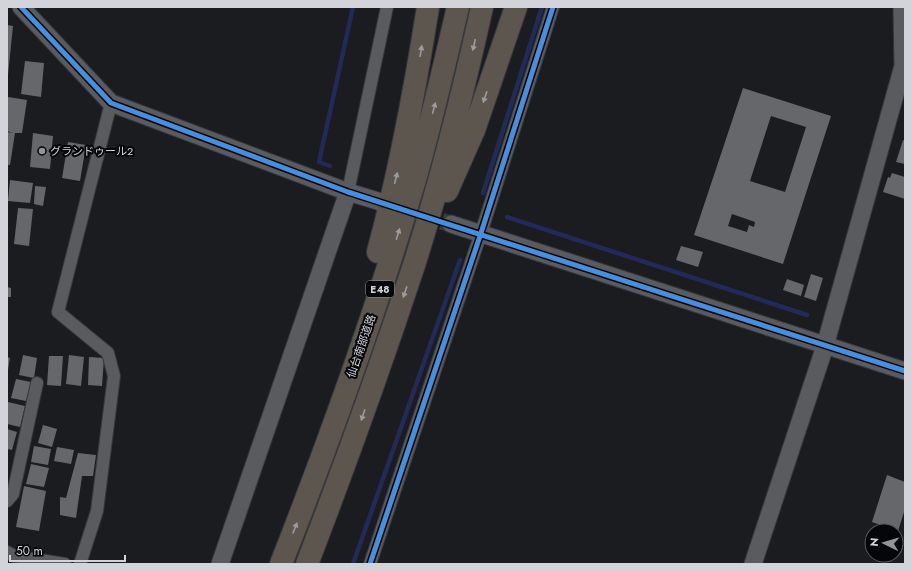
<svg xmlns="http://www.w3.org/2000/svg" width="912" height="571" font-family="Jost,'Noto Sans JP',sans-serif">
<rect width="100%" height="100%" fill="#1b1c20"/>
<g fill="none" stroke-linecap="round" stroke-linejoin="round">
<path stroke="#212a58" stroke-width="4.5" d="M 330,166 L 319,162 L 353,7
M 483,193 L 542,7
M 507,217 L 807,315
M 353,564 L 460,260"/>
</g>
<path fill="#66676b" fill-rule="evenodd" d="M 7,25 L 13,26 L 8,75 L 7,75 Z
M 25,61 L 44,63 L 41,97 L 21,94 Z
M 743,88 L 831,116 L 783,264 L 694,235 ZM 771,116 L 806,127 L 785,192 L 750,181 ZM 732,214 L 755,222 L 754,227 L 749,225 L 747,232 L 728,226 Z
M 8,97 L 27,100 L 22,133 L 15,133 L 10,165 L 7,165 L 7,132 L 13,133 L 7,131 Z
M 33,133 L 53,136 L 50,169 L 30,167 Z
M 903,140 L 905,141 L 905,164 L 896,162 Z
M 68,142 L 86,145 L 80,181 L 62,178 Z
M 892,173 L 905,177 L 905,199 L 883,192 L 888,177 L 890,178 Z
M 10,180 L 33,183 L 30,203 L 8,201 Z
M 35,186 L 46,187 L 43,206 L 34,204 Z
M 18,208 L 33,209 L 29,246 L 14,244 Z
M 681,246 L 703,252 L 698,267 L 676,260 Z
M 811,274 L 823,278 L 816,301 L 804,297 Z
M 787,279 L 804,285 L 801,296 L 783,290 Z
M 7,287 L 11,288 L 11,297 L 7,297 Z
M 23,355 L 37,358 L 34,378 L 19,375 Z
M 69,355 L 84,357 L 81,386 L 66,384 Z
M 49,356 L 63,356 L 61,386 L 47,385 Z
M 7,357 L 10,358 L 8,370 L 7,370 Z
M 89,357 L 104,358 L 102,386 L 88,385 Z
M 16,379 L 31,382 L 26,401 L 11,398 Z
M 8,402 L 25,406 L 20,427 L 7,424 Z
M 43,425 L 57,429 L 52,447 L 38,443 Z
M 7,429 L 17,432 L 12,450 L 7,449 Z
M 34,446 L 51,449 L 48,465 L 31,462 Z
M 57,447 L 74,450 L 71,464 L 54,461 Z
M 78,453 L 96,455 L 93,476 L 82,476 L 76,518 L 60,515 L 60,497 L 66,498 Z
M 31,464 L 49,468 L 44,487 L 26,484 Z
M 887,475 L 905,482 L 905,509 L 898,531 L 872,522 Z
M 24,486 L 46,491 L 39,531 L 16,527 Z"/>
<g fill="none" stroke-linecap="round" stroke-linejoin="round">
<path stroke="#37383c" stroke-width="17" stroke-dasharray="17 8" stroke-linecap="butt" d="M 394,206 L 451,224"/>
<defs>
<path id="street" d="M 348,192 L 387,7
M 7,501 L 13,494 L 37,383
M 7,552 L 14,556 L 65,564
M 80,564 L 97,511 L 114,376 L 108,353 L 58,312 L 111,103
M 370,564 L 481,233 L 553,7"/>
<path id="secondary" d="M 21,7 L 111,103 L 348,192 L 381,202
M 451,224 L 905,371
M 220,564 L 348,192
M 753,564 L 825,346 L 903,66 L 902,7"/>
<path id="highway" d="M 447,191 L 474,130 L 516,7
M 378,252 C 400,171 415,89 428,7
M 281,564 C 330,439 376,312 414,183 C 431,125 444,66 458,7
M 307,564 C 345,465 381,365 414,265 C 441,180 463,93 482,7"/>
</defs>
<use href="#street" stroke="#37383c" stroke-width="14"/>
<use href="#secondary" stroke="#37383c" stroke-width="19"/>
<use href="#highway" stroke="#37383c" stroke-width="24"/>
<use href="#street" stroke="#5a5b5f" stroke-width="12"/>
<use href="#secondary" stroke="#5a5b5f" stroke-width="17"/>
<use href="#highway" stroke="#5c564f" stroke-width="22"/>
<defs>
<path id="cycleway" d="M 21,7 L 111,103 L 348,192 L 905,371
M 370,564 L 481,233 L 553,7"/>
</defs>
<use href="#cycleway" stroke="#050609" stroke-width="8"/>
<use href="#cycleway" stroke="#468fdf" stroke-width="5"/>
</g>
<defs><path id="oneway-solid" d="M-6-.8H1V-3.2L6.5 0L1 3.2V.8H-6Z"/></defs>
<g fill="#9d9b9b">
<use href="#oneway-solid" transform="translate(474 45) rotate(103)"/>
<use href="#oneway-solid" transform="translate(421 51) rotate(-81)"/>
<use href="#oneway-solid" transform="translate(485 97) rotate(109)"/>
<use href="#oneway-solid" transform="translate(434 108) rotate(-76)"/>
<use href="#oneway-solid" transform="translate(396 178) rotate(-76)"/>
<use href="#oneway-solid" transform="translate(398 234) rotate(-73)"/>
<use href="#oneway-solid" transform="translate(405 292) rotate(109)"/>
<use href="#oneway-solid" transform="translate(363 415) rotate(109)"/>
<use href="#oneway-solid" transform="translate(295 528) rotate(-68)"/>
</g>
<circle fill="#939499" stroke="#050609" stroke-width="1.5" cx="42" cy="151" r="4"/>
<g text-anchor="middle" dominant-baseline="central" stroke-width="4" stroke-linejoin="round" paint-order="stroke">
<rect fill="#050609" stroke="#95969b" stroke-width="1" x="366" y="281" width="28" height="16" rx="3"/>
<g font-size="10" font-weight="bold" fill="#d3d4da">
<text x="380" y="289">E48</text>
</g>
<g font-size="11" fill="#d3d4da" stroke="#050609" text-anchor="start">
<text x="50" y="151">グランドゥール2</text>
</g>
<g font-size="11" fill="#d3d4da" stroke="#050609">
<text transform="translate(361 346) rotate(-71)">仙台南部道路</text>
</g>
</g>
<rect width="912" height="571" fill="none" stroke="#d3d4da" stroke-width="16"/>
<g transform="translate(884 543) rotate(275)"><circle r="19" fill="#050609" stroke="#57585d"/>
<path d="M0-3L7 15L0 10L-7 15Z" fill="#939499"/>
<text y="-6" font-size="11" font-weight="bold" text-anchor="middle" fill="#d3d4da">N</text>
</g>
<path d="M10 555v6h115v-6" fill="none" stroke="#d3d4da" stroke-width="2"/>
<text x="16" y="555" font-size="12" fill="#d3d4da" stroke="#050609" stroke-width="3" paint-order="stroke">50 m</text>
</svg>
